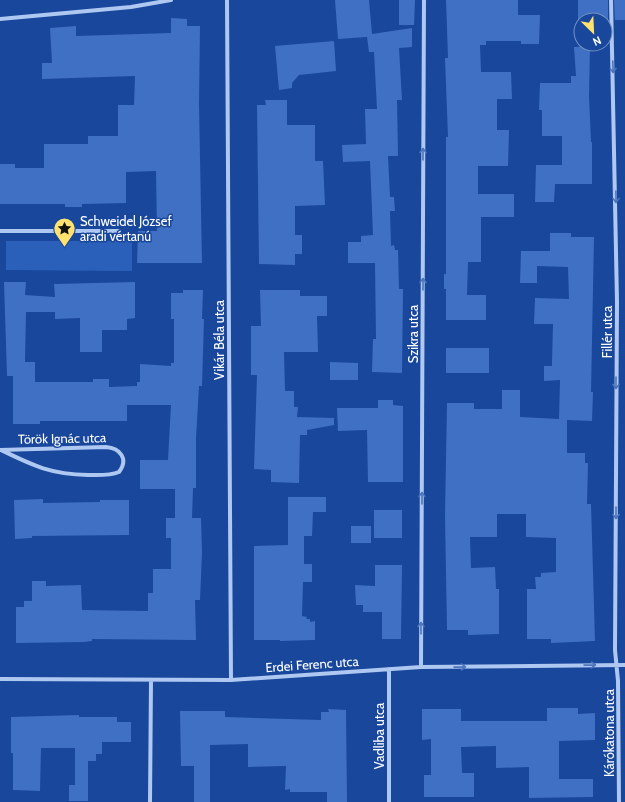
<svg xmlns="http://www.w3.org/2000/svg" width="625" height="802" font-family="Cabin,sans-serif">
<rect width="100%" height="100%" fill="#18479c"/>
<path fill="#2b60ba" d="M 6,241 L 132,241 L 132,271 L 6,270 Z"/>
<path fill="#4070c3" d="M 335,0 L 369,0 L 372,34 L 412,28 L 412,47 L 399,48 L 402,100 L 397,100 L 398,156 L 388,156 L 390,197 L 394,197 L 395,211 L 390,211 L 391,246 L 394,245 L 395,250 L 398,250 L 399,289 L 403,289 L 402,373 L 372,372 L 373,339 L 376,339 L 375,263 L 348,263 L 348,242 L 361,242 L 361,236 L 373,235 L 370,161 L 343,162 L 342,145 L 366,144 L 365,109 L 377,109 L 374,52 L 369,52 L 367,37 L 338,39 Z
M 399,0 L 415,0 L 414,25 L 399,25 Z
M 446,0 L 518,0 L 518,15 L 540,15 L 539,44 L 521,44 L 521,41 L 486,41 L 486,45 L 480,45 L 481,72 L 511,72 L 512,99 L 497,99 L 497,130 L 509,130 L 508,166 L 478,166 L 478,194 L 514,194 L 514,217 L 481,217 L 481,262 L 468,262 L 467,295 L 486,295 L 486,320 L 446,320 L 446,289 L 444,289 L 444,274 L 446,274 L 446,137 L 448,137 L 445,58 L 448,58 Z
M 578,0 L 608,0 L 608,20 L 578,20 Z
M 614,0 L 625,0 L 625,20 L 615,20 Z
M 171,18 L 187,19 L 187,26 L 200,26 L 199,104 L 202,263 L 137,263 L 138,231 L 157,231 L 156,171 L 126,172 L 126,203 L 82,204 L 82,207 L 65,207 L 65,204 L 0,204 L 0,164 L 15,164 L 15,168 L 44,168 L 44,144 L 88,144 L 88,136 L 118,136 L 118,105 L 134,105 L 135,76 L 42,79 L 42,63 L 52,63 L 50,28 L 76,26 L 76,36 L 171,33 Z
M 334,41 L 336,71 L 299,75 L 292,83 L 292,88 L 279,90 L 275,46 Z
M 590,46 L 589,97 L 591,142 L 592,142 L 592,184 L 555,184 L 554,202 L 535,202 L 536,165 L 562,165 L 562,136 L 542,136 L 542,110 L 539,110 L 540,83 L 571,83 L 571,76 L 576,76 L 574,47 Z
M 265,100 L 287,100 L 287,125 L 315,125 L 315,161 L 323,161 L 325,205 L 295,206 L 295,235 L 302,235 L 302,254 L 295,254 L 295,265 L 259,264 L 257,105 L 266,105 Z
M 550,233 L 571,233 L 571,237 L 594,237 L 591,392 L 593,392 L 592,421 L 567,420 L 567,453 L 585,453 L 585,463 L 588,463 L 587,504 L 591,504 L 595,641 L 551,643 L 551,639 L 527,639 L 527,589 L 536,589 L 535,577 L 541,577 L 541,573 L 556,572 L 556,538 L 526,537 L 526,514 L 497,514 L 497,537 L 470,537 L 471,568 L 495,567 L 496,589 L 499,589 L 499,634 L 468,635 L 468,630 L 447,630 L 445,516 L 447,403 L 474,403 L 474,409 L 502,409 L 502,390 L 520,390 L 520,417 L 559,419 L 560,380 L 544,381 L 544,366 L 552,366 L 552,363 L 553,324 L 534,324 L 535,298 L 569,299 L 568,267 L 537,266 L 537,283 L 520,283 L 521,251 L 550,251 Z
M 4,282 L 26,282 L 25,295 L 55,297 L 54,284 L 135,282 L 135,318 L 127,319 L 127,330 L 102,330 L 102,352 L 80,352 L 80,318 L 55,319 L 55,312 L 26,312 L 25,362 L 35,362 L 35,382 L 93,382 L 93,379 L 109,379 L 109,387 L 137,386 L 137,382 L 140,382 L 140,364 L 171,366 L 171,363 L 174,363 L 174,319 L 171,319 L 171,293 L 183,293 L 183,290 L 203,290 L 202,319 L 204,319 L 202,386 L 199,386 L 196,438 L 196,488 L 193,488 L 192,518 L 201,518 L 202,553 L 200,600 L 195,600 L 196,640 L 92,639 L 92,641 L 84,642 L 16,643 L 16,607 L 24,607 L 24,601 L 32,601 L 32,581 L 46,581 L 46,586 L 81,585 L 82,610 L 148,611 L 148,593 L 153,593 L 153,569 L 171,569 L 171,538 L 166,538 L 166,518 L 175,518 L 175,489 L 140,489 L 140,460 L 168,460 L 171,405 L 127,405 L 127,421 L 40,421 L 40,424 L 13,424 L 13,376 L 7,376 Z
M 260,290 L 300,290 L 300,296 L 327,296 L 327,316 L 317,316 L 318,352 L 284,352 L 285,391 L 294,391 L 294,407 L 298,407 L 297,417 L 334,418 L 334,425 L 307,430 L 307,435 L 300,435 L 299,483 L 271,482 L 271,470 L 254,469 L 257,375 L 251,375 L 251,326 L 261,326 Z
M 446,348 L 489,348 L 489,373 L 446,373 Z
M 330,362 L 358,363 L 358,380 L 330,380 Z
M 378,400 L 393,400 L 393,405 L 403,406 L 403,482 L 368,482 L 367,430 L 338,431 L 337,408 L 378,408 Z
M 288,497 L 326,497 L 326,512 L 313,512 L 312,536 L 304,536 L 304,564 L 312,564 L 312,582 L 303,582 L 302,616 L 307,617 L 306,619 L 310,619 L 310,622 L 315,621 L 315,640 L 280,641 L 280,640 L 254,640 L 254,546 L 288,545 Z
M 43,499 L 43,503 L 100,502 L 100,500 L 129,500 L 129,535 L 32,536 L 32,538 L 15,539 L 14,500 Z
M 374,510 L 402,510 L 402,538 L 374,538 Z
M 351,526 L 371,526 L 371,543 L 351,543 Z
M 375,565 L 402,565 L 401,639 L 382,639 L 382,612 L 363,612 L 363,605 L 356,605 L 355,585 L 375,586 Z
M 547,708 L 578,708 L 578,714 L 595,713 L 595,740 L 559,741 L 559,779 L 593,779 L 593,797 L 529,798 L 529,767 L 496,768 L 496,746 L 461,747 L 462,773 L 474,773 L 474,797 L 424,797 L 424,775 L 431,775 L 431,739 L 422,740 L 422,709 L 461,709 L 461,721 L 547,721 Z
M 328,709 L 346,710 L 347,802 L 327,802 L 327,792 L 290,792 L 290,789 L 285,790 L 286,766 L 248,767 L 248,744 L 210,745 L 210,802 L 194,802 L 194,766 L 181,766 L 180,711 L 225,711 L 225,717 L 321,720 L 321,712 L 329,712 Z
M 79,715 L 79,717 L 117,717 L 117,722 L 131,722 L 131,742 L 102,742 L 102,754 L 96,754 L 96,761 L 88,761 L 88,801 L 69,801 L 69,785 L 75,785 L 75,748 L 41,748 L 40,791 L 13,790 L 13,753 L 11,753 L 11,717 Z"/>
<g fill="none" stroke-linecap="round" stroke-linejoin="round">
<path stroke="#afc8f2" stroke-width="4" d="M 227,0 L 231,680
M 611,0 L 617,302 L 615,650 L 618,681 L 619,802
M 0,19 L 131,7 L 171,0
M 0,231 L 118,231
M 0,450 L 106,447 C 120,448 129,459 119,472 C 109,476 99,475 88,475 C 50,474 34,466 1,450
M 421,667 L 424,0
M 389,669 L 389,802
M 0,679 L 231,680 L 421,667 L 625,665
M 150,802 L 151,680"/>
</g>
<defs><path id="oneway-shaft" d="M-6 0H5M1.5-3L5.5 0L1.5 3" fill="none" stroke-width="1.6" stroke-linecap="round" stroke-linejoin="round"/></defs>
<g stroke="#4d74ba">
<use href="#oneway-shaft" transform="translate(613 67) rotate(88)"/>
<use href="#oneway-shaft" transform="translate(423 154) rotate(-90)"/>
<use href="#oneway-shaft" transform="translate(616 197) rotate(89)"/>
<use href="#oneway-shaft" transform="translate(423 284) rotate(-90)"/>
<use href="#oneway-shaft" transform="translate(616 383) rotate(90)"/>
<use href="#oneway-shaft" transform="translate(422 498) rotate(-90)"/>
<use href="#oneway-shaft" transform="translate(616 513) rotate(90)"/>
<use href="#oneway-shaft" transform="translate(421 628) rotate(-90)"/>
<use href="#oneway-shaft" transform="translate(590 665) rotate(-1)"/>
<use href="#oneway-shaft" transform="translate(460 667) rotate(-1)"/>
</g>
<defs>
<symbol id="sight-pin" viewBox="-11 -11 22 30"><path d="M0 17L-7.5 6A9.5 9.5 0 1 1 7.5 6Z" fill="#ffe170" stroke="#18479c"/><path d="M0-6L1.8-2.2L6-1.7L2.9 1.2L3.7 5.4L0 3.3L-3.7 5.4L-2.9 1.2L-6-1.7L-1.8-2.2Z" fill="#111"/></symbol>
</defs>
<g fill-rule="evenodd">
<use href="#sight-pin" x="52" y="216" width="25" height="34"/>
</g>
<g text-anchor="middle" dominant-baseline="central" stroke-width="3" stroke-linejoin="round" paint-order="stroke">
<g font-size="13" fill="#fff" stroke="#18479c" text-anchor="start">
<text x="80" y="221">Schweidel József<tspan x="80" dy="15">aradi vértanú</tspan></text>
</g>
<g font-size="13" fill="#fff" stroke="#18479c">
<text transform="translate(607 332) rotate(-90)">Fillér utca</text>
<text transform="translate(413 334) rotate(-90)">Szikra utca</text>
<text transform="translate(219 340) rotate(-90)">Vikár Béla utca</text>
<text transform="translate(62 438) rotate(-1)">Török Ignác utca</text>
<text transform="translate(312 664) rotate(-4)">Erdei Ferenc utca</text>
<text transform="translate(609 733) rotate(-90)">Kárókatona utca</text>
<text transform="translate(379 736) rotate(-90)">Vadliba utca</text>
</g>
</g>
<g transform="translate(593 32) rotate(156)"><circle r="19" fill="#18479c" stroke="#7491c4"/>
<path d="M0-3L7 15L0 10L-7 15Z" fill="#ffe170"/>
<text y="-6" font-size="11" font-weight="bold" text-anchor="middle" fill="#ffffff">N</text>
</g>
</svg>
